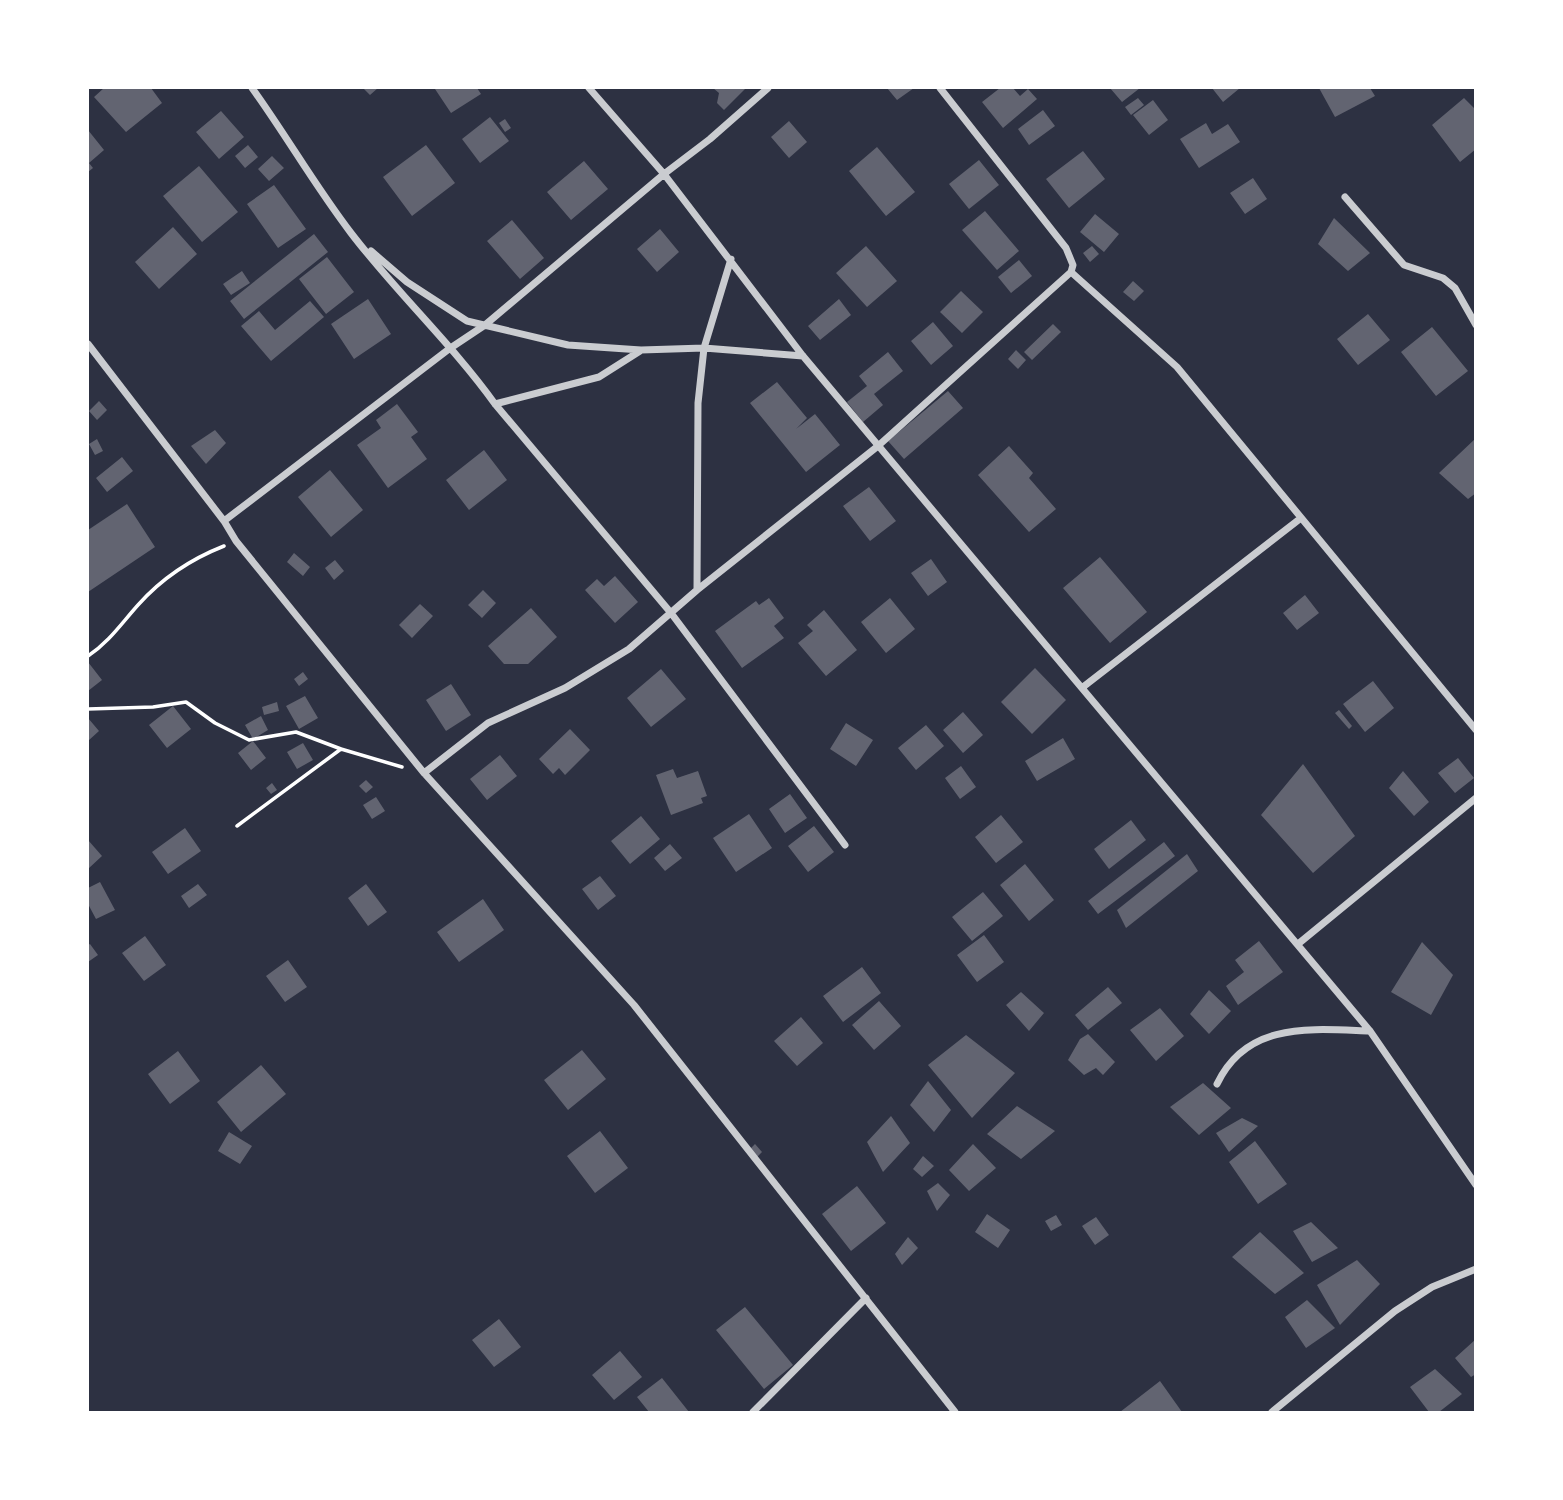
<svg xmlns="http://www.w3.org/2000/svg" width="1563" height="1500" font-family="'Roboto Condensed',sans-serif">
<rect width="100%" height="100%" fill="#2d3142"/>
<path fill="#626471" d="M 104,88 L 151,88 L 162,103 L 126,132 L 94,97 Z
M 363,88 L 378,88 L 370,95 Z
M 477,88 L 481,94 L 451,113 L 435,89 Z
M 713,88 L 746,88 L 724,110 L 717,103 L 719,93 Z
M 887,88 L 914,88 L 897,100 Z
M 1000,88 L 1013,88 L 1020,96 L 1028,89 L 1037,99 L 1003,128 L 982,102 Z
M 1110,88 L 1140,88 L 1122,102 Z
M 1212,88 L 1240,88 L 1223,102 Z
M 1319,88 L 1370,88 L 1375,96 L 1335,117 Z
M 1138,98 L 1144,105 L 1131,115 L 1125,107 Z
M 1464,98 L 1476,110 L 1476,149 L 1460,162 L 1432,125 Z
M 1153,100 L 1168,120 L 1149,135 L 1133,115 Z
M 1043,110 L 1055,126 L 1029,145 L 1018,129 Z
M 221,111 L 244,137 L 219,159 L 196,132 Z
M 490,117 L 509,141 L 480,163 L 462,139 Z
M 505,119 L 511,128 L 505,132 L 499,123 Z
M 789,121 L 807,142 L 789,158 L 771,137 Z
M 1206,123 L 1212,134 L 1228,124 L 1240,142 L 1199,168 L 1180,139 Z
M 88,130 L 104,150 L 89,163 L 93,168 L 88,172 Z
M 248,145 L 258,157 L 245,168 L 235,156 Z
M 426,145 L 455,183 L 412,216 L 383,177 Z
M 877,147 L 915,192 L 886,216 L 849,171 Z
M 1083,151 L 1105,179 L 1069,208 L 1046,179 Z
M 272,156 L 284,168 L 269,181 L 258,169 Z
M 979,160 L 999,185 L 969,209 L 949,184 Z
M 584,161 L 608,189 L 571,220 L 547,192 Z
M 199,166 L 238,212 L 202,242 L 163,196 Z
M 1253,178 L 1267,199 L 1245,214 L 1230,193 Z
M 274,185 L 306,229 L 278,248 L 247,204 Z
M 985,211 L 1019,251 L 997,270 L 962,230 Z
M 1095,214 L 1119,234 L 1104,252 L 1080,232 Z
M 1334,218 L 1370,253 L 1348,271 L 1318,244 Z
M 512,220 L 544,258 L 520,279 L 487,241 Z
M 173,227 L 197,254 L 159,289 L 135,262 Z
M 660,229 L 679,252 L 657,272 L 637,249 Z
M 314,234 L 328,252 L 244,319 L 230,301 Z
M 866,246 L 897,281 L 867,307 L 836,273 Z
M 1092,246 L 1099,254 L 1090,262 L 1083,253 Z
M 327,257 L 354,292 L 326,314 L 299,279 Z
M 1019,260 L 1032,276 L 1011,293 L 998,277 Z
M 242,271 L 250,283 L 231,295 L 223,284 Z
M 1133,281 L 1144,291 L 1134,301 L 1123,292 Z
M 961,291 L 983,312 L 962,333 L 940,312 Z
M 368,299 L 391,334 L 354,359 L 331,324 Z
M 839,299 L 851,315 L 820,340 L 808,326 Z
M 310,301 L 324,317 L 271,361 L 241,326 L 259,311 L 275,330 Z
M 1368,314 L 1390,340 L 1358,365 L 1337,339 Z
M 933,322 L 953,346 L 931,365 L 911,341 Z
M 1053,324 L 1061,332 L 1032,360 L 1024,352 Z
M 1432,327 L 1468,371 L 1436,396 L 1401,352 Z
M 1016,350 L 1026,360 L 1018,369 L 1008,359 Z
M 888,352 L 903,371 L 874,394 L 883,405 L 863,422 L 847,402 L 867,386 L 859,376 Z
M 777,382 L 807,418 L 796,429 L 815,414 L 840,445 L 806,472 L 750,403 Z
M 948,391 L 963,408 L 904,459 L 888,441 Z
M 99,401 L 107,410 L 97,420 L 89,411 Z
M 397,404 L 418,432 L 411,437 L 427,459 L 388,488 L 357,445 L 381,428 L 376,420 Z
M 215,430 L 226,443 L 206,464 L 191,446 Z
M 1476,438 L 1476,493 L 1468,499 L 1439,473 Z
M 97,439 L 103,451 L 95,455 L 89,444 Z
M 1009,446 L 1033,473 L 1029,478 L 1056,509 L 1029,532 L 978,475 Z
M 484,450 L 507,480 L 469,510 L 446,480 Z
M 122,457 L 133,471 L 107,492 L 96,478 Z
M 330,470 L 363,510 L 331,537 L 298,497 Z
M 869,487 L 896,521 L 870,541 L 843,506 Z
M 127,504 L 155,547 L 88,592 L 88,530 Z
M 294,553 L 310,567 L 303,576 L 287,562 Z
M 1100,557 L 1147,612 L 1110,643 L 1063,588 Z
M 931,559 L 947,582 L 928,596 L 911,573 Z
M 335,560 L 344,571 L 334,580 L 325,568 Z
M 615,576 L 638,602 L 615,623 L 585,590 L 597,579 L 604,586 Z
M 483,590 L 496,603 L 482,618 L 468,605 Z
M 1305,595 L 1319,613 L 1297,630 L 1283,613 Z
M 769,598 L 784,618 L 774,626 L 784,638 L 742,668 L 715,631 L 756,601 L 759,605 Z
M 890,598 L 915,629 L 886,653 L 861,622 Z
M 420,604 L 433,616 L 412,638 L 399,625 Z
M 531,608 L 557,637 L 528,664 L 504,664 L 488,646 Z
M 824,610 L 857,650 L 826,676 L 798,643 L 813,631 L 807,625 Z
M 88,662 L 102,680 L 88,691 Z
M 1035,668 L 1066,700 L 1032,734 L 1001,702 Z
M 661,669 L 686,699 L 651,727 L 627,698 Z
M 303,672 L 308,679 L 299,686 L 294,679 Z
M 1373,681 L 1394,708 L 1365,732 L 1343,704 Z
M 451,684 L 471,715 L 446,731 L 426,700 Z
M 305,696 L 318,718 L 299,729 L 286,706 Z
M 277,702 L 279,711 L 264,715 L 262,707 Z
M 173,706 L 191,729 L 167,748 L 149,725 Z
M 1339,710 L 1352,726 L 1349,729 L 1335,713 Z
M 963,712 L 983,735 L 963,753 L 943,730 Z
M 261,716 L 268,730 L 253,739 L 245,725 Z
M 88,718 L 99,731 L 88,741 Z
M 846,723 L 873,740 L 856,766 L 830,749 Z
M 926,725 L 944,746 L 916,770 L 898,748 Z
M 570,729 L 590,750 L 565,775 L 559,768 L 553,774 L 539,759 Z
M 1063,738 L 1075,759 L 1037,781 L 1025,761 Z
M 253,741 L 266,758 L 251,770 L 238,753 Z
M 303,743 L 313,760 L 297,769 L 287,752 Z
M 500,755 L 517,776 L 487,800 L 470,779 Z
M 1458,758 L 1474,778 L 1455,793 L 1438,773 Z
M 1303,764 L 1355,836 L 1313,873 L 1261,815 Z
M 961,766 L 976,787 L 960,799 L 945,778 Z
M 673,769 L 677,778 L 698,771 L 707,796 L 701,798 L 703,803 L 671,815 L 656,775 Z
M 1403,771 L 1429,802 L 1414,816 L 1389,788 Z
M 366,780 L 373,787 L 366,793 L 359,786 Z
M 272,783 L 277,790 L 271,794 L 266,788 Z
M 790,794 L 807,818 L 785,833 L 769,809 Z
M 376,797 L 385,811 L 372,819 L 363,805 Z
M 749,814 L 772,848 L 736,872 L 713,838 Z
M 1001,815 L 1023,842 L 996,863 L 975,837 Z
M 641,816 L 660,839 L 630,864 L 611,841 Z
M 1131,820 L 1146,840 L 1109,869 L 1094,849 Z
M 814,826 L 834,852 L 808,872 L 788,846 Z
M 185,828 L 201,851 L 168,874 L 152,852 Z
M 88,840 L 102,856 L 88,869 Z
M 1164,842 L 1175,856 L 1098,914 L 1088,901 Z
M 670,844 L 682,858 L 665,871 L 654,858 Z
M 1187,854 L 1198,871 L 1126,928 L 1117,910 Z
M 1025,864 L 1054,900 L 1029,921 L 1000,885 Z
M 600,876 L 616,896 L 598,910 L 582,889 Z
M 100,882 L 115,910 L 96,919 L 88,904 L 88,888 Z
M 198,884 L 207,895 L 189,908 L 181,896 Z
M 366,884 L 387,912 L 368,926 L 348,898 Z
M 983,892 L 1003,916 L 972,941 L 952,917 Z
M 483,899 L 504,930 L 459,962 L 437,932 Z
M 984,935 L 1004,962 L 977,982 L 957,955 Z
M 145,936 L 166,965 L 144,981 L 122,953 Z
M 1259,941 L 1283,972 L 1238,1005 L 1226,986 L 1244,972 L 1235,960 Z
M 1422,942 L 1453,975 L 1431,1015 L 1391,992 Z
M 90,944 L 98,955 L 88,962 L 88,945 Z
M 288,960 L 307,987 L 285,1002 L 266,976 Z
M 862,967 L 881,993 L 843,1022 L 823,996 Z
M 1108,987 L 1122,1003 L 1088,1030 L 1075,1015 Z
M 1209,990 L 1231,1011 L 1209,1034 L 1190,1014 Z
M 1021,992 L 1044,1013 L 1029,1031 L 1006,1005 Z
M 879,1001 L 901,1026 L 874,1050 L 852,1025 Z
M 1160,1008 L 1184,1036 L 1156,1061 L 1130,1030 Z
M 801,1017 L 823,1043 L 797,1066 L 774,1041 Z
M 1088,1034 L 1115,1062 L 1103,1075 L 1096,1068 L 1084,1075 L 1068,1060 L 1080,1039 Z
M 966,1035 L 1015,1073 L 972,1118 L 928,1065 Z
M 582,1050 L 606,1079 L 568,1110 L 544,1080 Z
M 178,1051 L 200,1081 L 170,1104 L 148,1074 Z
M 261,1065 L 286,1094 L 241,1132 L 217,1102 Z
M 928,1081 L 951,1110 L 934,1132 L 910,1105 Z
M 1203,1083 L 1231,1108 L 1199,1135 L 1170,1107 Z
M 1017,1106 L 1055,1131 L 1021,1159 L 987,1134 Z
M 891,1116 L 910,1143 L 883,1172 L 867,1142 Z
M 1242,1118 L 1258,1126 L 1229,1152 L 1216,1133 Z
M 600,1131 L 628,1168 L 595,1193 L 567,1156 Z
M 229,1132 L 252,1146 L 240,1164 L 218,1151 Z
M 1255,1141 L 1287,1184 L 1258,1204 L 1229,1162 Z
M 755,1144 L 762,1152 L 757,1157 L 750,1149 Z
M 973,1144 L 996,1168 L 969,1191 L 949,1170 Z
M 923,1156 L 934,1166 L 922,1177 L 913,1169 Z
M 938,1183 L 950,1195 L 937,1211 L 927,1191 Z
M 857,1186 L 886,1223 L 851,1251 L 822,1214 Z
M 987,1214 L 1010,1230 L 998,1248 L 975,1232 Z
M 1056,1215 L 1062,1225 L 1051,1231 L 1045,1221 Z
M 1096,1217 L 1109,1235 L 1095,1245 L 1082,1226 Z
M 1311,1222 L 1338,1248 L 1312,1262 L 1293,1231 Z
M 1260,1232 L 1304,1273 L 1275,1294 L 1232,1257 Z
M 908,1237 L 918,1248 L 902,1265 L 895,1254 Z
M 1357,1260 L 1380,1284 L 1340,1325 L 1317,1285 Z
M 1307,1300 L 1335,1328 L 1306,1348 L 1285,1317 Z
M 745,1307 L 793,1365 L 764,1389 L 716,1330 Z
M 499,1319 L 521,1347 L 494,1367 L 472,1340 Z
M 1476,1339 L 1476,1374 L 1471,1377 L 1455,1358 Z
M 620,1351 L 642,1377 L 614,1400 L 592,1375 Z
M 1435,1369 L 1462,1394 L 1439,1412 L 1429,1412 L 1410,1387 Z
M 662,1378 L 689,1412 L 649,1412 L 637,1397 Z
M 1160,1381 L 1182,1412 L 1120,1412 Z"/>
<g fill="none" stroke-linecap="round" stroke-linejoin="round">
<path stroke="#fff" stroke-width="3.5" d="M 88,656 C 109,642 121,624 138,605 C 162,578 191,559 224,546
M 88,709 L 153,707 L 186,702 L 215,723 L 249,740 L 296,732 L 341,749
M 237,826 L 341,749 L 402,767"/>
<path stroke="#caccd0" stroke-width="7" d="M 252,88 C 286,135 315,186 351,233 C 396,292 452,344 495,404 L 671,613 L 845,845
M 768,88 L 710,139 L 664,174 L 803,356 L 1370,1031 L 1476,1185
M 1345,197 L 1404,265 L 1443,278 L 1455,288 L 1476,325
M 371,251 L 407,282 L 467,321 L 568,345 L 641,350 L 704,348 L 803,356
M 1071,272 L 1177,367 L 1476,730
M 88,344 L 224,521 L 236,541 L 424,773 L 634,1005 L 955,1412
M 495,404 L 599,377 L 640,351
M 224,521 L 449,349 L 485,325 L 664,174 L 589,88
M 697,590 L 698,403 L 704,348 L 731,259
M 1083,687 L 1301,518
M 424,773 L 488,723 L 565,688 L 629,649 L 697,590 L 878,446 L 1071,272 L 1073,265 L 1066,248 L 940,88
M 1298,944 L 1476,798
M 1217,1084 C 1247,1021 1311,1029 1370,1031
M 753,1412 L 866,1298
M 1272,1412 L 1395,1311 L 1432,1287 L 1476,1269"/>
</g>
<rect width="1563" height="1500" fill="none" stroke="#ffffff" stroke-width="178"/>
</svg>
